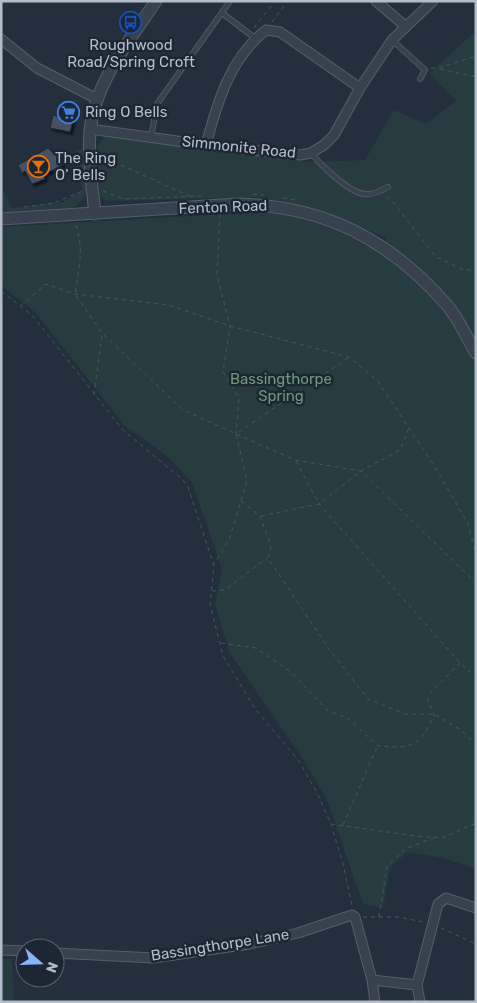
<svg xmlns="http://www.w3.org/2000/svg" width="477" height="1003" font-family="Rubik,sans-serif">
<defs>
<filter id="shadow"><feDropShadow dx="2.5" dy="2.5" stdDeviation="1" flood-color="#0009"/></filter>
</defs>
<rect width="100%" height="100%" fill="#242f3e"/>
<path fill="#263c3f" d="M 476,31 L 476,869 L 443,858 L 407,852 L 390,868 L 383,908 L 363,904 L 327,800 L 303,759 L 229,652 L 215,604 L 222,569 L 192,482 L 167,456 L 124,425 L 36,313 L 1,285 L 1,227 L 276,211 L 336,230 L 380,252 L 387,238 L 334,216 L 284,201 L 254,197 L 106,201 L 100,196 L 97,146 L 105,136 L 307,162 L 365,160 L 394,110 L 426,124 L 456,101 L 429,73 Z
M 77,150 L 85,150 C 86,171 95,198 72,208 L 1,215 L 1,187 L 12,208 L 63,202 L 82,190 Z
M 1,959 L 12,959 L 14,1002 L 1,1002 Z"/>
<path fill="#455162" stroke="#1f2835" filter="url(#shadow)" d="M 63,106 L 76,108 L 70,132 L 50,128 L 53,115 L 60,117 Z
M 48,148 L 54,154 L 57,152 L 63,165 L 43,175 L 45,179 L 32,184 L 25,171 L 22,173 L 18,165 Z"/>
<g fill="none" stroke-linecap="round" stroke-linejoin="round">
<defs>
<path id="service" d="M 222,13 L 255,38
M 392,40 L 425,70 L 420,79
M 151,137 L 157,104 L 230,1
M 311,153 C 321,165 349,193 365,194 C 373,195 381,191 388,187"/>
<path id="minor" d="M 376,1 L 405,26
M 1,39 L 37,68 L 97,99
M 90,129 L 206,145 L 300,155 L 311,153 L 324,145 L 334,135 L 360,88 L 392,40 L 433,1
M 206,145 C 217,103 230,58 266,30 L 280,32 L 360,88
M 1,950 L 25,951
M 55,953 L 154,958 L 249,944 L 298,933 L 352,915 L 355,917 L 372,980 L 375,1002
M 372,980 L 417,985
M 420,1002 L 417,985 L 438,904 L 446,898 L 476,908"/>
<path id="tertiary" d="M 95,214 C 92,186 88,158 90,130 C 95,82 130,40 156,1
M 1,219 L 238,204 C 324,206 389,239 446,304 C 458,317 466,337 476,353"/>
</defs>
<use href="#service" stroke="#565f6c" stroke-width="6"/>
<use href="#minor" stroke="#565f6c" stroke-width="11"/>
<use href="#tertiary" stroke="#565f6c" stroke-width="13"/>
<path stroke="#44595c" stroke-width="1" stroke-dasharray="4 4" stroke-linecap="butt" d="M 272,22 L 288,1
M 254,28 L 275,1
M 431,68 L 439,68 L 476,56
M 440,69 L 476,77
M 99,155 L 189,196
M 103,191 L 123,199 L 202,196
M 253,194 L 264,195
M 386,197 L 393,202 L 435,256 L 461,269 L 476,271
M 283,198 L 296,200
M 24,207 L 54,203 L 83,191
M 220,214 L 217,275 L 230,326 L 223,372 L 239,398 L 236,434
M 76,225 C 84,249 79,269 75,294 L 102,333 L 183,410 L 236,434 L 247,481 L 229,540 L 214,564
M 1,291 L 32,315 L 122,429 L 183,480 L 188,487 L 214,566 L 210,604 L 223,656 L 255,709 L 299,761 L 318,795 L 331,824 L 343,864 L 352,905
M 20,306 L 46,284 L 75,294 L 169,305 L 230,326 L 349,357 L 377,380 L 440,475 L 468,524 L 476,555
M 348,358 L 236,434 L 295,460 L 361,471 L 476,583
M 94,395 L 102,334
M 296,461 L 319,504 L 460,663 L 476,677
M 241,501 L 260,516 L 271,546 L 268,558 L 329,649 L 368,699 L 405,714 L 434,714 L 461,730 L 476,745
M 261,516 L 319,504 L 361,471 L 400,450 L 409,428
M 212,591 L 225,590 L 267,558
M 221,643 L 256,648 L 291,672 L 327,710 L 349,719 L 378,746 C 411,748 420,749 434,714 L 428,700 L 429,694 L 460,663
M 331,824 L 416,836 L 442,838 L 476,823
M 343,825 L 377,747
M 363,917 L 398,917 L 423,922
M 379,917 L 387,866 L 405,849 L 433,838
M 441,928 L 476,944"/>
<use href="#service" stroke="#38414e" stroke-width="4.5"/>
<use href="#minor" stroke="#38414e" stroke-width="9"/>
<use href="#tertiary" stroke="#38414e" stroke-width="11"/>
</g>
<defs>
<symbol id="bus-ring" viewBox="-11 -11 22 22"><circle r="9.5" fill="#1d2633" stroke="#1a4fb4" stroke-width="1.5"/><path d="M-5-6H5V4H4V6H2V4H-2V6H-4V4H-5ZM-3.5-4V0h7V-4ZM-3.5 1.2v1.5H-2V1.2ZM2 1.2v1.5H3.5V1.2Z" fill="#1a4fb4"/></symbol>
<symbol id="supermarket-ring" viewBox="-11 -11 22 22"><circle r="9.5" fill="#1d2633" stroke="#3f7fe0" stroke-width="1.5"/><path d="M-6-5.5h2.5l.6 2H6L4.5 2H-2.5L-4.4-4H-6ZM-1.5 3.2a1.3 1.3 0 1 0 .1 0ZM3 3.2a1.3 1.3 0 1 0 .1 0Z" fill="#3f7fe0"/></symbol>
<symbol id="bar-ring" viewBox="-11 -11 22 22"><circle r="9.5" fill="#1d2633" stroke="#e8710a" stroke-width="1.5"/><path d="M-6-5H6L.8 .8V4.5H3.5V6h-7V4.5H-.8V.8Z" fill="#e8710a"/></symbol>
</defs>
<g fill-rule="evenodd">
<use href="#bus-ring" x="118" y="10" width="25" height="25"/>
<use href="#supermarket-ring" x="56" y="100" width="25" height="25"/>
<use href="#bar-ring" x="26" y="154" width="25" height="25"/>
</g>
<g text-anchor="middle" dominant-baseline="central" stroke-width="5" stroke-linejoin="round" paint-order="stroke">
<g font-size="15" fill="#b4bcc9" stroke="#1d2633" text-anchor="start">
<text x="131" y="45" text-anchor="middle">Roughwood<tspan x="131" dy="17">Road/Spring Croft</tspan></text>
<text x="85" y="112">Ring O Bells</text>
<text x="55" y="158">The Ring<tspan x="55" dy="17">O' Bells</tspan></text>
</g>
<g font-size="15" fill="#b4bcc9" stroke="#1d2633">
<text transform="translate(239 147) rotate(6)">Simmonite Road</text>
<text transform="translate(223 207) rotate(-2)">Fenton Road</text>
<text transform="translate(220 945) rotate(-9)">Bassingthorpe Lane</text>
</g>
<g font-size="15" fill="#6b9a76" stroke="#1d2633">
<text x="281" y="379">Bassingthorpe<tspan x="281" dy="17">Spring</tspan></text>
</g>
</g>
<rect width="477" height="1003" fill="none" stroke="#b4bcc9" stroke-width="5"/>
<g transform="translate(40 963) rotate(110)"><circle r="24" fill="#1d2633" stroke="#59626f"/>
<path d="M0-4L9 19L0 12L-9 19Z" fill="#8ab4f8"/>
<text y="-8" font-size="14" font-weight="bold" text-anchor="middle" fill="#b4bcc9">N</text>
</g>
</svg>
